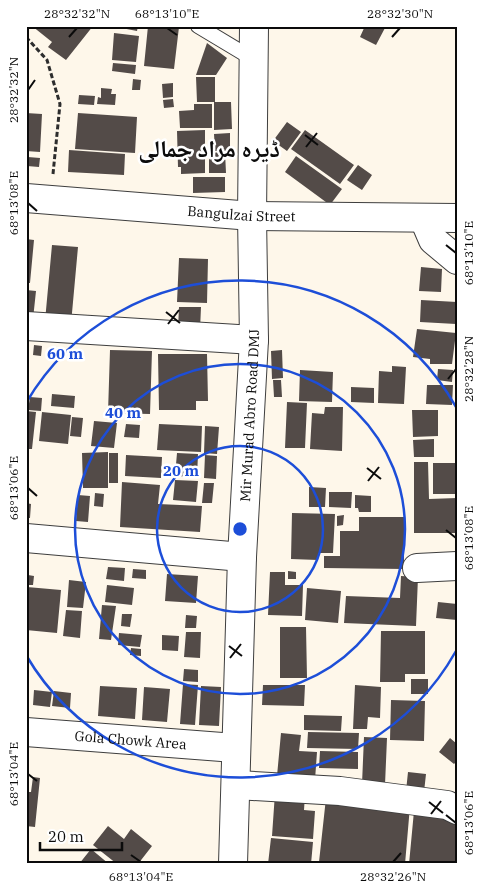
<svg xmlns="http://www.w3.org/2000/svg" width="483" height="890" font-family="'IBM Plex Serif','Noto Naskh Arabic',serif">
<rect width="100%" height="100%" fill="#fef7ea"/>
<path fill="#534b48" d="M 32,26 L 93,26 L 66,60 L 48,47 L 52,42 Z
M 111,26 L 138,26 L 137,31 Z
M 148,26 L 179,27 L 174,69 L 144,66 Z
M 216,26 L 229,26 L 229,29 Z
M 365,26 L 386,26 L 376,45 L 360,37 Z
M 114,33 L 139,36 L 136,62 L 112,60 Z
M 207,43 L 227,58 L 216,75 L 196,75 Z
M 113,63 L 136,65 L 135,74 L 112,71 Z
M 196,77 L 215,77 L 215,102 L 197,102 Z
M 133,79 L 141,80 L 140,90 L 132,90 Z
M 173,83 L 173,97 L 163,98 L 162,84 Z
M 101,88 L 112,89 L 111,94 L 116,94 L 115,105 L 97,104 L 98,97 L 101,98 Z
M 79,95 L 95,96 L 94,105 L 78,104 Z
M 173,99 L 174,107 L 164,108 L 163,100 Z
M 214,102 L 231,102 L 232,129 L 214,130 Z
M 194,104 L 212,104 L 212,128 L 180,128 L 179,111 L 194,110 Z
M 26,113 L 42,114 L 40,152 L 26,151 Z
M 78,113 L 137,117 L 135,153 L 75,149 Z
M 287,122 L 301,132 L 287,151 L 273,141 Z
M 205,130 L 205,173 L 181,174 L 181,167 L 178,167 L 177,131 Z
M 305,130 L 354,165 L 340,184 L 291,149 Z
M 230,133 L 230,151 L 215,151 L 214,134 Z
M 69,150 L 125,154 L 124,175 L 68,172 Z
M 225,152 L 226,173 L 209,173 L 209,153 Z
M 296,156 L 342,189 L 330,205 L 285,172 Z
M 28,157 L 40,158 L 39,167 L 27,166 Z
M 358,165 L 372,175 L 362,190 L 347,180 Z
M 193,177 L 225,177 L 225,192 L 193,193 Z
M 26,239 L 34,240 L 30,283 L 26,283 Z
M 52,245 L 78,247 L 71,324 L 45,321 Z
M 179,258 L 208,259 L 207,303 L 177,302 Z
M 421,267 L 442,269 L 441,292 L 419,291 Z
M 26,290 L 36,291 L 33,319 L 26,318 Z
M 421,300 L 457,302 L 456,324 L 420,322 Z
M 179,307 L 201,307 L 200,330 L 178,329 Z
M 417,329 L 456,333 L 452,364 L 430,364 L 430,359 L 413,357 Z
M 34,345 L 42,346 L 41,356 L 33,355 Z
M 110,350 L 152,351 L 150,414 L 108,413 Z
M 282,350 L 283,378 L 272,379 L 271,351 Z
M 158,354 L 207,354 L 208,401 L 196,401 L 196,410 L 159,410 Z
M 392,366 L 406,367 L 404,404 L 378,403 L 379,371 L 392,372 Z
M 438,369 L 453,370 L 452,382 L 437,380 Z
M 300,370 L 333,372 L 332,402 L 299,401 Z
M 273,380 L 281,380 L 282,397 L 274,397 Z
M 427,385 L 453,385 L 452,405 L 426,404 Z
M 351,387 L 374,388 L 374,403 L 351,402 Z
M 52,394 L 75,396 L 74,408 L 51,406 Z
M 30,397 L 42,398 L 41,411 L 28,410 Z
M 287,402 L 307,403 L 305,448 L 285,448 Z
M 325,407 L 343,407 L 342,451 L 310,449 L 312,413 L 324,414 Z
M 412,410 L 438,410 L 438,436 L 413,437 Z
M 26,411 L 36,412 L 32,449 L 26,449 Z
M 42,412 L 71,415 L 68,444 L 39,441 Z
M 72,417 L 83,418 L 81,437 L 70,436 Z
M 94,421 L 117,423 L 114,448 L 91,446 Z
M 126,424 L 140,425 L 139,438 L 124,437 Z
M 159,424 L 202,426 L 201,452 L 157,450 Z
M 205,426 L 219,427 L 217,454 L 204,453 Z
M 434,439 L 434,457 L 414,457 L 413,440 Z
M 108,452 L 108,488 L 83,488 L 82,453 Z
M 109,453 L 118,453 L 118,483 L 109,483 Z
M 177,453 L 198,454 L 197,477 L 175,476 Z
M 126,455 L 162,457 L 161,478 L 125,476 Z
M 205,455 L 217,456 L 216,479 L 204,478 Z
M 414,462 L 428,462 L 429,499 L 457,498 L 457,533 L 414,533 Z
M 433,463 L 457,463 L 457,494 L 433,494 Z
M 26,474 L 29,474 L 28,488 L 26,488 Z
M 175,480 L 198,481 L 196,502 L 173,500 Z
M 122,482 L 160,485 L 158,504 L 202,506 L 200,532 L 120,527 Z
M 204,483 L 214,483 L 212,503 L 202,503 Z
M 309,487 L 326,488 L 325,507 L 309,507 Z
M 329,492 L 352,492 L 351,508 L 329,507 Z
M 95,493 L 104,494 L 103,507 L 94,506 Z
M 78,495 L 90,496 L 88,522 L 76,521 Z
M 355,495 L 371,496 L 371,512 L 359,512 L 358,508 L 355,508 Z
M 26,503 L 31,504 L 30,518 L 26,518 Z
M 292,513 L 335,514 L 333,553 L 318,553 L 318,560 L 291,559 Z
M 344,515 L 343,525 L 337,526 L 337,516 Z
M 359,517 L 404,517 L 404,569 L 324,568 L 324,556 L 340,556 L 340,531 L 359,531 Z
M 108,567 L 125,568 L 124,581 L 106,579 Z
M 133,569 L 146,570 L 146,579 L 132,578 Z
M 288,571 L 296,572 L 296,579 L 288,579 Z
M 270,572 L 285,572 L 285,585 L 303,585 L 302,616 L 268,615 Z
M 167,574 L 198,576 L 196,603 L 165,601 Z
M 28,575 L 34,576 L 33,585 L 27,585 Z
M 401,576 L 418,577 L 416,626 L 344,623 L 346,596 L 400,598 Z
M 69,580 L 86,582 L 83,608 L 67,607 Z
M 107,585 L 134,588 L 132,605 L 105,602 Z
M 27,587 L 61,590 L 57,633 L 26,630 Z
M 307,588 L 341,591 L 338,623 L 305,620 Z
M 438,602 L 457,604 L 457,620 L 436,618 Z
M 102,605 L 116,606 L 111,640 L 99,639 Z
M 66,610 L 82,611 L 80,638 L 63,636 Z
M 122,614 L 132,614 L 130,627 L 121,626 Z
M 186,615 L 197,616 L 196,628 L 185,628 Z
M 280,627 L 306,627 L 307,678 L 280,678 Z
M 381,631 L 425,631 L 425,674 L 405,674 L 405,682 L 380,682 Z
M 186,632 L 201,632 L 200,658 L 184,657 Z
M 119,633 L 142,635 L 140,647 L 118,645 Z
M 162,635 L 179,636 L 178,651 L 162,650 Z
M 131,648 L 141,649 L 141,656 L 130,655 Z
M 184,669 L 198,670 L 198,682 L 183,681 Z
M 411,679 L 428,679 L 428,694 L 411,694 Z
M 183,684 L 198,685 L 195,725 L 180,724 Z
M 263,685 L 305,685 L 304,706 L 262,705 Z
M 355,685 L 381,687 L 380,718 L 368,717 L 367,729 L 353,729 Z
M 100,686 L 137,688 L 135,719 L 98,716 Z
M 201,686 L 221,687 L 219,726 L 199,725 Z
M 144,687 L 170,689 L 167,722 L 142,720 Z
M 34,690 L 52,692 L 50,707 L 33,705 Z
M 54,691 L 71,693 L 70,708 L 52,706 Z
M 391,700 L 425,701 L 424,741 L 390,740 Z
M 304,715 L 342,716 L 341,731 L 304,730 Z
M 308,732 L 359,733 L 358,749 L 307,748 Z
M 281,733 L 301,735 L 299,751 L 317,752 L 315,780 L 277,776 Z
M 364,737 L 387,738 L 385,785 L 362,784 Z
M 450,738 L 457,744 L 457,761 L 454,764 L 439,752 Z
M 320,751 L 358,752 L 358,769 L 319,768 Z
M 408,772 L 426,774 L 424,792 L 406,791 Z
M 33,777 L 40,778 L 35,827 L 26,826 L 26,792 L 31,792 Z
M 275,793 L 305,795 L 304,810 L 315,811 L 313,839 L 272,836 Z
M 326,798 L 410,806 L 405,864 L 319,862 Z
M 414,811 L 457,820 L 457,864 L 409,864 Z
M 108,826 L 124,839 L 131,829 L 152,846 L 138,864 L 117,864 L 93,845 Z
M 271,838 L 313,842 L 311,864 L 268,864 Z
M 91,849 L 109,864 L 79,864 Z"/>
<g fill="none" stroke-linecap="round" stroke-linejoin="round">
<defs>
<path id="service" d="M 198,26 L 253,59"/>
<g id="minor">
<path id="s1" d="M 26,198 L 252,216 L 457,218"/>
<path d="M 424,219 L 433,240 L 457,260"/>
<path d="M 26,326 L 254,340"/>
<path d="M 26,538 L 242,557"/>
<path d="M 417,568 L 457,566"/>
<path id="s2" d="M 26,732 L 235,748"/>
<path d="M 237,785 L 340,791 L 447,805 L 457,810"/>
<path id="s3" d="M 233,864 L 242,557 L 254,340 L 252,216 L 254,26"/>
</g>
</defs>
<use href="#service" stroke="#3e3e3e" stroke-width="16"/>
<use href="#minor" stroke="#3e3e3e" stroke-width="30"/>
<path stroke="#2d2d2d" stroke-width="3" stroke-dasharray="5 2.5" stroke-linecap="butt" d="M 26,37 L 47,60 L 60,104 L 53,174"/>
<use href="#service" stroke="#fff" stroke-width="14"/>
<use href="#minor" stroke="#fff" stroke-width="28"/>
</g>
<path fill="none" stroke="#0b0b0b" stroke-width="2" d="M 167,28 L 177,35M 69,37 L 77,28M 392,37 L 400,28M 28,90 L 35,80M 305,135 L 318,145M 306,147 L 317,133M 28,203 L 37,211M 446,245 L 456,253M 166,312 L 180,323M 168,324 L 179,310M 448,379 L 456,369M 367,468 L 381,479M 368,481 L 379,467M 28,488 L 37,496M 446,530 L 456,538M 229,646 L 242,656M 230,658 L 241,644M 28,774 L 37,781M 429,802 L 443,813M 431,814 L 441,801M 446,815 L 456,823M 131,855 L 141,862M 393,862 L 401,853"/>
<g fill="none" stroke="#1d4ed8" stroke-width="2.5">
<circle cx="240" cy="529" r="83"/>
<circle cx="240" cy="529" r="165"/>
<path d="M456 651A248 248 0 0 1 26 655M26 403A248 248 0 0 1 456 407"/>
</g>
<g text-anchor="middle" dominant-baseline="central" stroke-width="5" stroke-linejoin="round" paint-order="stroke">
<g font-size="14" fill="#0b0b0b" stroke="#fff">
<text stroke="none"><textPath href="#s1" startOffset="216">Bangulzai Street</textPath></text>
<text stroke="none"><textPath href="#s3" startOffset="449">Mir Murad Abro Road DMJ</textPath></text>
<text stroke="none"><textPath href="#s2" startOffset="105">Gola Chowk Area</textPath></text>
</g>
<g font-size="24" font-weight="bold" fill="#0b0b0b" stroke="#fff">
<text x="209" y="148">ڈیرہ مراد جمالی</text>
</g>
</g>
<circle cx="240" cy="529" r="8" fill="#1d4ed8" stroke="#fff" stroke-width="2.5"/>
<g font-size="15" text-anchor="middle" font-weight="bold" fill="#1d4ed8" stroke="#fff" stroke-width="5" stroke-linejoin="round" paint-order="stroke">
<text x="65" y="359">60 m</text>
<text x="123" y="418">40 m</text>
<text x="181" y="476">20 m</text>
</g>
<rect width="483" height="890" fill="none" stroke="#ffffff" stroke-width="55"/>
<path d="M40 842v8h82v-8" fill="none" stroke="#0b0b0b" stroke-width="2.5"/>
<text x="48" y="842" font-size="15" fill="#0b0b0b" stroke="#ffffff" stroke-width="4" paint-order="stroke">20 m</text>
<rect x="28" y="28" width="428" height="834" fill="none" stroke="#0b0b0b" stroke-width="2"/>
<g font-size="12" text-anchor="middle" fill="#0b0b0b">
<text x="77" y="18">28°32'32"N</text>
<text x="167" y="18">68°13'10"E</text>
<text x="400" y="18">28°32'30"N</text>
<text transform="translate(14 90) rotate(-90)" y="4">28°32'32"N</text>
<text transform="translate(14 203) rotate(-90)" y="4">68°13'08"E</text>
<text transform="translate(469 253) rotate(-90)" y="4">68°13'10"E</text>
<text transform="translate(469 369) rotate(-90)" y="4">28°32'28"N</text>
<text transform="translate(14 488) rotate(-90)" y="4">68°13'06"E</text>
<text transform="translate(469 538) rotate(-90)" y="4">68°13'08"E</text>
<text transform="translate(14 774) rotate(-90)" y="4">68°13'04"E</text>
<text transform="translate(469 823) rotate(-90)" y="4">68°13'06"E</text>
<text x="141" y="881">68°13'04"E</text>
<text x="393" y="881">28°32'26"N</text>
</g>
</svg>
